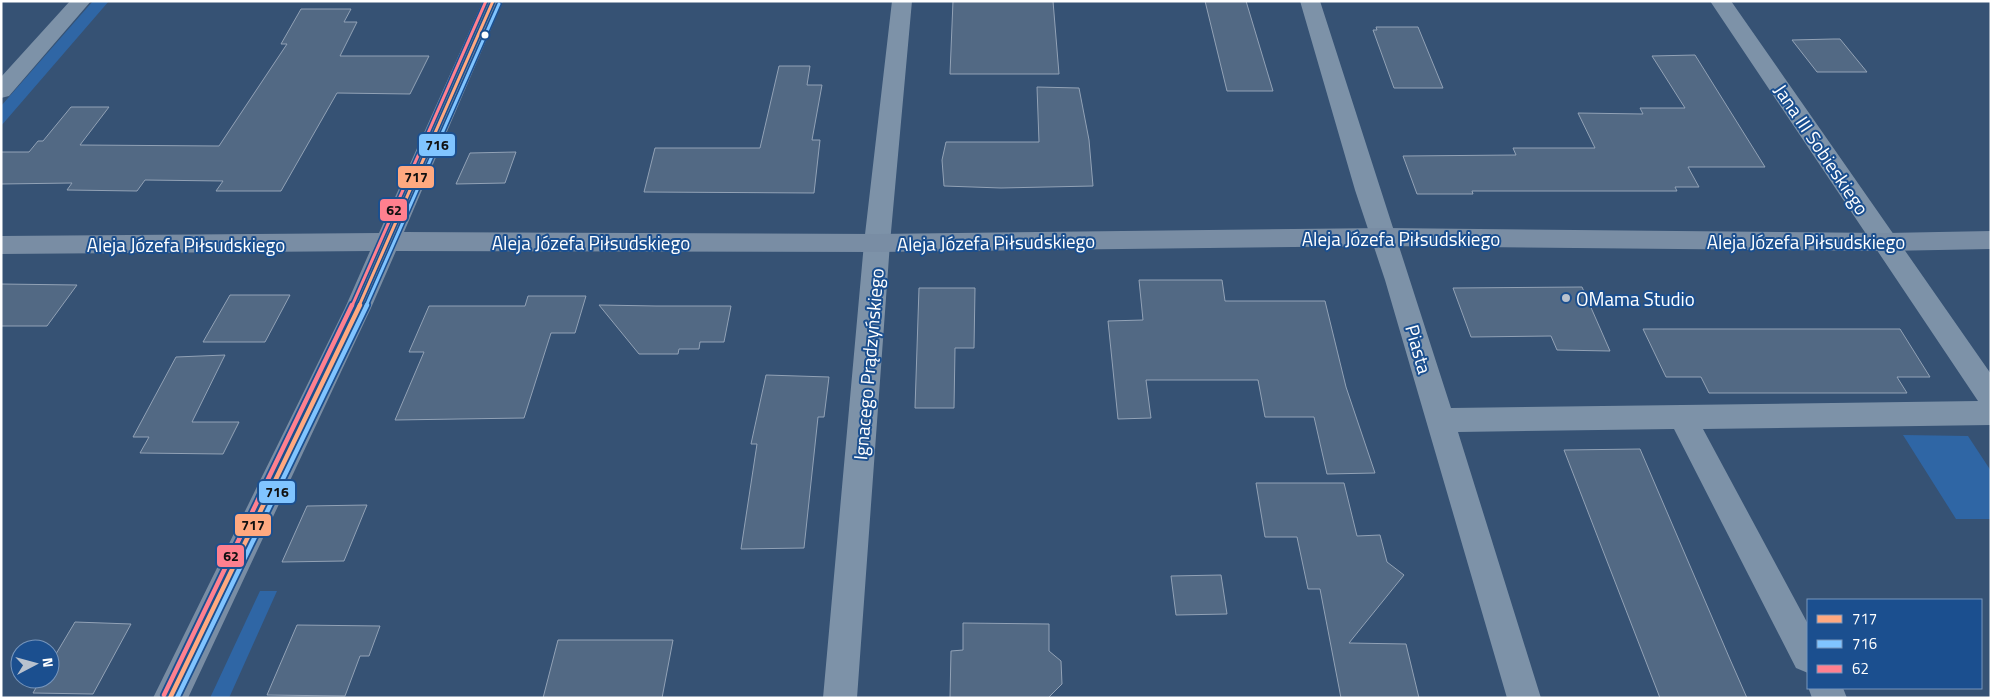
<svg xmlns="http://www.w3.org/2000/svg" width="1992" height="699" font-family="'Titillium Web',sans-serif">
<rect width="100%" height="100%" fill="#365274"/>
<path fill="#2f66a5" d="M 93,1 L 109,1 L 1,126 L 1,106 Z
M 1903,435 L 1968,436 L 1991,471 L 1991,519 L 1956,519 Z
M 260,591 L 277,591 L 229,698 L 210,698 Z"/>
<path fill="#526984" stroke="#92a2b6" d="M 953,1 L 1053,1 L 1059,74 L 950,74 Z
M 1205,1 L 1246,1 L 1273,91 L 1227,91 Z
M 301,9 L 351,9 L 344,22 L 357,22 L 340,56 L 429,56 L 410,94 L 337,93 L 281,191 L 216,191 L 223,181 L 145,180 L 137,191 L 67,190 L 72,183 L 1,184 L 1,152 L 29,152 L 38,141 L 43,141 L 71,107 L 109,107 L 80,145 L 219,146 L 287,44 L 281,44 Z
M 1376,27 L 1418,27 L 1443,88 L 1394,88 L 1373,30 L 1377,30 Z
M 1833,39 L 1840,39 L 1867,72 L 1817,72 L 1792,40 Z
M 1695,55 L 1765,167 L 1688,167 L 1699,187 L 1675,187 L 1677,191 L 1472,191 L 1473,194 L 1417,194 L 1403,156 L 1516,155 L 1513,148 L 1595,148 L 1578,113 L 1643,114 L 1640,108 L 1685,108 L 1652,56 Z
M 779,66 L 810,66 L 807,85 L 822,85 L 812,140 L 820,140 L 814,193 L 644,192 L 655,148 L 760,148 Z
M 1037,87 L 1079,88 L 1089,140 L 1093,186 L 1001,188 L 944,186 L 942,160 L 946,142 L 1039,142 Z
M 516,152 L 505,183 L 456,184 L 470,153 Z
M 1139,280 L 1222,280 L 1225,301 L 1325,301 L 1346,387 L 1375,473 L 1327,474 L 1314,417 L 1265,417 L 1258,380 L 1146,380 L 1151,418 L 1118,419 L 1108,321 L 1143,320 Z
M 1,284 L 77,285 L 47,326 L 1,326 Z
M 1582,287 L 1610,351 L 1557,350 L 1551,336 L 1471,337 L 1453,288 Z
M 919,288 L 975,288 L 974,348 L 955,348 L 954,408 L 915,408 Z
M 230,295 L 290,295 L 265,342 L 203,342 Z
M 528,296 L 586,296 L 575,333 L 551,333 L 524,418 L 395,420 L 424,352 L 409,352 L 429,306 L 525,306 Z
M 599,305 L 656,306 L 731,306 L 724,342 L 700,342 L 699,349 L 679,349 L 678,354 L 639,354 Z
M 1643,329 L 1900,329 L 1930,377 L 1897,377 L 1907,393 L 1709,393 L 1701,377 L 1666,377 Z
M 225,355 L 192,422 L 239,422 L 223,454 L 140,453 L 149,437 L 133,437 L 176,357 Z
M 766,375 L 829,377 L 824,417 L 818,417 L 804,548 L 741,549 L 757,444 L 751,444 Z
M 1640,449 L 1729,657 L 1747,698 L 1660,698 L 1564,450 Z
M 1256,483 L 1344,483 L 1357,536 L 1380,535 L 1387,562 L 1404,575 L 1349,643 L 1406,644 L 1419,698 L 1341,698 L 1320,589 L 1308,589 L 1297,537 L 1265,537 Z
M 367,505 L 344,561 L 282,562 L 307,506 Z
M 1221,575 L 1227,614 L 1176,615 L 1171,576 Z
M 75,622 L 131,624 L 93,694 L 33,693 L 41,679 L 50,679 L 50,664 Z
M 963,623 L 1049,624 L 1049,651 L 1061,661 L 1062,684 L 1048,698 L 950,698 L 951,651 L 963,650 Z
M 297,625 L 380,626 L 369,656 L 360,656 L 345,696 L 267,695 Z
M 558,640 L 673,640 L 662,698 L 543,698 Z"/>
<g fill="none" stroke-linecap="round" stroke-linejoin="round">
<path fill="#7d92a8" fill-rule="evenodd" d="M 70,1 L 91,1 L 9,96 L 1,98 L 1,77 Z
M 892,1 L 912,1 L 890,243 L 857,698 L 823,698 L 864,243 Z
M 1300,1 L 1320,1 L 1451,408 L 1978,401 L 1710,1 L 1731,1 L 1991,374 L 1991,425 L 1703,429 L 1808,624 L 1808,673 L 1796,668 L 1674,429 L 1458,432 L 1541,698 L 1507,698 L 1385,280 L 1355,190 Z
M 1808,687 L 1843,688 L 1847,698 L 1812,698 Z"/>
<path fill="#798da4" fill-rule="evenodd" d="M 483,1 L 503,1 L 404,232 L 877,234 L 1385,228 L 1886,233 L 1991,231 L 1991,249 L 1886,251 L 1385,246 L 877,252 L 396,251 L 371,308 L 188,698 L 153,698 L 345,308 L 370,251 L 1,254 L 1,236 L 379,233 Z"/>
<defs>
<path id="bus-1-far1" d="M 359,306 L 493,1"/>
<path id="bus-1" d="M 170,698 L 360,305"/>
<path id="bus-2-far1" d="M 366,306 L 499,4"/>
<path id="bus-2" d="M 177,698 L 367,305"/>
<path id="bus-3-far1" d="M 352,306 L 486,1"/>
<path id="bus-3" d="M 164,695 L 352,305"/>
</defs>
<use href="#bus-1-far1" stroke="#1b4f8f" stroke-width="6"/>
<use href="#bus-1" stroke="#1b4f8f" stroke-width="8"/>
<use href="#bus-2-far1" stroke="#1b4f8f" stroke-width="6"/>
<use href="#bus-2" stroke="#1b4f8f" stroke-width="8"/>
<use href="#bus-3-far1" stroke="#1b4f8f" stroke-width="6"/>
<use href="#bus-3" stroke="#1b4f8f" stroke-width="8"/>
<use href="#bus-1-far1" stroke="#ffa980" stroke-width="3"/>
<use href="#bus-1" stroke="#ffa980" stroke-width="4.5"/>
<use href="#bus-2-far1" stroke="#80c4ff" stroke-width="3"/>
<use href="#bus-2" stroke="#80c4ff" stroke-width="4.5"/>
<use href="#bus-3-far1" stroke="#ff808f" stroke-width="3"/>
<use href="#bus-3" stroke="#ff808f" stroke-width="4.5"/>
</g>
<circle fill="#fff" stroke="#1b4f8f" stroke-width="2" cx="485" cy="35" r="4.5"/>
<circle fill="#b9c2ce" stroke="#1b4f8f" stroke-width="2" cx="1566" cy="298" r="5"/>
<g text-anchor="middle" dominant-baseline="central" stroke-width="4" stroke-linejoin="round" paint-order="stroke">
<g font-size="19" fill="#fff" stroke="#1b4f8f">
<text transform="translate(1822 149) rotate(56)">Jana III Sobieskiego</text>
<text x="1401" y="238">Aleja Józefa Piłsudskiego</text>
<text x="1806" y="241">Aleja Józefa Piłsudskiego</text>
<text x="591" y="242">Aleja Józefa Piłsudskiego</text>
<text transform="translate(996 242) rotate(-1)">Aleja Józefa Piłsudskiego</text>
<text x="186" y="244">Aleja Józefa Piłsudskiego</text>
<text transform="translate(1419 349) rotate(74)">Piasta</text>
<text transform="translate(868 364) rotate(-85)">Ignacego Prądzyńskiego</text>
</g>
<g font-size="19" fill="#fff" stroke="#1b4f8f" text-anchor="start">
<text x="1576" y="298">OMama Studio</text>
</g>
</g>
<g stroke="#1b4f8f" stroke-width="2">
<rect x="418" y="133" width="38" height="24" rx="5" fill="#80c4ff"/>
<rect x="397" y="165" width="38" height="24" rx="5" fill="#ffa980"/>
<rect x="379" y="198" width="29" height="24" rx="5" fill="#ff808f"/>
<rect x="258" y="480" width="38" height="24" rx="5" fill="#80c4ff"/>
<rect x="234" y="513" width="38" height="24" rx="5" fill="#ffa980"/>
<rect x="216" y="544" width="29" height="24" rx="5" fill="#ff808f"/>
</g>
<g font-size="14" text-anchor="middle" font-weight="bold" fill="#111">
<text x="437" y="150">716</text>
<text x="416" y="182">717</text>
<text x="394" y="215">62</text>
<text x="277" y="497">716</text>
<text x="253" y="530">717</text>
<text x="231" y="561">62</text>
</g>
<rect width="1992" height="699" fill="none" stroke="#ffffff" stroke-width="5"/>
<rect x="1807" y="599" width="175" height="90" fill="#1b4f8f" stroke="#7695bc"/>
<rect x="1817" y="615" width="25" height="8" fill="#ffa980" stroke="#7695bc"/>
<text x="1852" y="624" font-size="15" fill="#ffffff">717</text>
<rect x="1817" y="640" width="25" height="8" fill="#80c4ff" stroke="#7695bc"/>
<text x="1852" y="649" font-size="15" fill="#ffffff">716</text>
<rect x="1817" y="665" width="25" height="8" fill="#ff808f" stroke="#7695bc"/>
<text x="1852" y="674" font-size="15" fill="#ffffff">62</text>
<g transform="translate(35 664) rotate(84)"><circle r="24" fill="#1b4f8f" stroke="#7695bc"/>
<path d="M0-4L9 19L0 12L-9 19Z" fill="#b9c2ce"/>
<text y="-8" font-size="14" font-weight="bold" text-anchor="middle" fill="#ffffff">N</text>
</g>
</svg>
